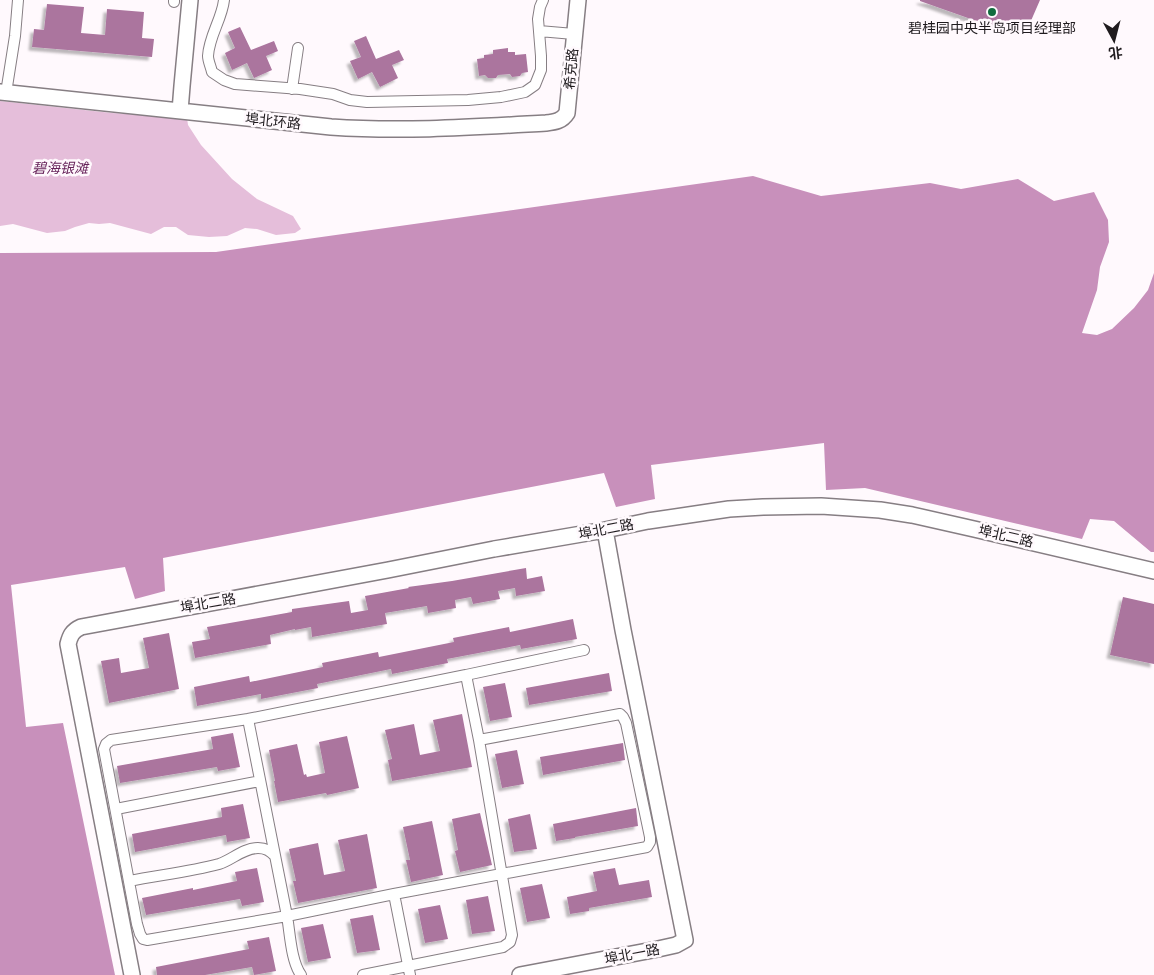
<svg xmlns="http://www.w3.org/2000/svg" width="1154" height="975" font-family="'Roboto Serif','Noto Sans SC',serif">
<defs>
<filter id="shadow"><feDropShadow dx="-3.5" dy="3.5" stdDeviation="1" flood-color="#0004"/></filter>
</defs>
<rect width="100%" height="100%" fill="#fff9fd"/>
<path fill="#e5beda" d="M 0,101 L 112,113 L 187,118 L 188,125 L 201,145 L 232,179 L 257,199 L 293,216 L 301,229 L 295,233 L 276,235 L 257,229 L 245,228 L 227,236 L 209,237 L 188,235 L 176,227 L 164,227 L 151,234 L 110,223 L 99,224 L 89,223 L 75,227 L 65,231 L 47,233 L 13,224 L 0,226 Z"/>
<path fill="#c890bb" d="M 753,176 L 821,196 L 930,183 L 961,189 L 1018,179 L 1054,201 L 1094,192 L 1108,220 L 1109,242 L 1100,267 L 1097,290 L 1082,333 L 1097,335 L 1112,329 L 1134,308 L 1148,290 L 1154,273 L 1154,552 L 1151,552 L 1114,521 L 1090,519 L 1082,539 L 865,488 L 826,490 L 824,443 L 651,465 L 655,499 L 616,507 L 604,473 L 163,558 L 165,591 L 135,599 L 125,567 L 11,585 L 26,727 L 63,723 L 115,975 L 0,975 L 0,253 L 216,252 Z"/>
<path fill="#ab749e" filter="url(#shadow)" d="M 920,0 L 1040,0 L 1030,23 L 1002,30 L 920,1 Z
M 47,4 L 84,7 L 81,33 L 105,35 L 107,9 L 144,12 L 142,38 L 154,39 L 152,57 L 32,47 L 34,29 L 44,30 Z
M 240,27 L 251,50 L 274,41 L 278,51 L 266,56 L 272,70 L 254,78 L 247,63 L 232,70 L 225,53 L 235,48 L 228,32 Z
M 366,36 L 376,59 L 399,50 L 404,60 L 392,65 L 398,78 L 380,87 L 372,72 L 358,79 L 350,61 L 361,57 L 354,41 Z
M 508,48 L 508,52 L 515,52 L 515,55 L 526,54 L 528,72 L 522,73 L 520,76 L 512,77 L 510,74 L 498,75 L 496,78 L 488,78 L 485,75 L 479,76 L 477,59 L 484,58 L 484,55 L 493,54 L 493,50 Z
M 526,568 L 527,579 L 542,576 L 545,591 L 516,596 L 515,588 L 498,591 L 500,599 L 473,604 L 471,597 L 455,600 L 456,608 L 428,613 L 427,606 L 385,613 L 387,624 L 312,637 L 311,627 L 295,630 L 295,629 L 270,635 L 271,644 L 195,658 L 192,642 L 210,639 L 207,627 L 292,612 L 292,609 L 349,601 L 351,613 L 368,610 L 365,596 L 409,588 L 408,587 L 452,581 Z
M 1123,597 L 1154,604 L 1154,664 L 1110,655 Z
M 573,619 L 577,639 L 521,649 L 520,645 L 447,659 L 448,663 L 392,674 L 391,669 L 317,684 L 318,688 L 261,699 L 261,694 L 197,706 L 194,687 L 249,676 L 250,682 L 323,667 L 322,663 L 378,652 L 379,657 L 454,642 L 453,638 L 509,627 L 510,632 Z
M 169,633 L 179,689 L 109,703 L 101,661 L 119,658 L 121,673 L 149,668 L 143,638 Z
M 609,673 L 612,691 L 529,705 L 526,688 Z
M 505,683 L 512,717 L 490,721 L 483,687 Z
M 462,714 L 472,767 L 392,781 L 388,760 L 392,759 L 385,730 L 414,724 L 420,755 L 440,751 L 433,720 Z
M 233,733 L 240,767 L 218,771 L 217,767 L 120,783 L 117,766 L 213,749 L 211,737 Z
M 347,736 L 359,788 L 327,795 L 326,793 L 278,802 L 274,781 L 275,781 L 269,750 L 297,744 L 304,775 L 306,774 L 307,777 L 325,773 L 319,742 Z
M 623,743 L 625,760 L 543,775 L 540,757 Z
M 517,750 L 524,784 L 502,788 L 495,754 Z
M 243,804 L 250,838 L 227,842 L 226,835 L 135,852 L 132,834 L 222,817 L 221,808 Z
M 636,808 L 638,826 L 575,837 L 575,838 L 556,841 L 553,824 Z
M 480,813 L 492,865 L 460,872 L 455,851 L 458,850 L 452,819 Z
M 530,814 L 537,849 L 514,852 L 508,819 Z
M 432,821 L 443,875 L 411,882 L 406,860 L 410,860 L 403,827 Z
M 367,834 L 377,888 L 298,903 L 293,881 L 296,881 L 289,849 L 318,843 L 324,875 L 345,871 L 338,840 Z
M 257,868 L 264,902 L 242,906 L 240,899 L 146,915 L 142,898 L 193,888 L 193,890 L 237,881 L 235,872 Z
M 615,868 L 619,885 L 649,880 L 652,897 L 589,908 L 589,911 L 570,914 L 567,897 L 597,891 L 593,872 Z
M 542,884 L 550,918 L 527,922 L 520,888 Z
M 488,896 L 495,931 L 472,934 L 466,900 Z
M 440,905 L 448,939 L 425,943 L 418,909 Z
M 373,915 L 380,950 L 357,953 L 350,919 Z
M 323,924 L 331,958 L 308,962 L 301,928 Z
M 269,937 L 276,971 L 254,975 L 252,967 L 205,975 L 157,975 L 156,967 L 249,949 L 247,941 Z"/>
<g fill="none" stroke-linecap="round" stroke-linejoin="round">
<defs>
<path id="street" d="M 224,0 C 222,19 209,36 208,56 C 208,61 211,67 212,72 L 224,80 L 235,84 L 300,89 L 333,94 L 350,100 L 367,102 L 468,100 L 501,97 L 525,92 L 535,85 L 541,70 L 541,56 L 538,19 L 540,7 L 543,0
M 174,2 L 174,0
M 539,31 L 574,34
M 292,89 L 298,48
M 6,93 L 15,36 L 18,0
M 466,675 L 584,650
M 248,719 L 111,740 L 106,744 L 104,749 L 137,924 L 140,934 L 143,939 L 147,940 L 287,916 C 290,933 291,961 301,975
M 116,809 L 260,781
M 129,881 C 159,875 190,872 219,864 C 232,860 243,848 258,848 C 266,848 270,851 275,856
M 363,975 L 503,947 L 510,942 L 512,935 L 479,740 L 466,675 L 248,719 L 287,916 L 394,894
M 410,975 L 394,894 L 647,847 L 650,842 L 650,837 L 626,723 L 623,717 L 620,714 L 479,740"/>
<path id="secondary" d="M 0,92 L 331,127 C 403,132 475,127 546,123 C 555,122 562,121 567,113 L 578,0
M 180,111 L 182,86 L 190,0
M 132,975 L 68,644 C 70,636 72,631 81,627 L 388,570 L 494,549 L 605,530 L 648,521 L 729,509 L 763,507 L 821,506 L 880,510 L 912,515 L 974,529 L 1154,571
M 520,975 L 658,949 L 676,945 L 685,940 L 623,630 L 605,530"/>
</defs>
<use href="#street" stroke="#867e83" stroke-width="12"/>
<use href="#secondary" stroke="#867e83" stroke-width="18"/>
<use href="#street" stroke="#fff" stroke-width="10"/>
<use href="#secondary" stroke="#fff" stroke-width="15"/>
</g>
<circle fill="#116c3f" stroke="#fff9fd" stroke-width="2" cx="992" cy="12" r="5"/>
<g text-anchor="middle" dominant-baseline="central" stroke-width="5" stroke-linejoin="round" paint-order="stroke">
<g font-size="14" fill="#1f1b1e" stroke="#fff9fd">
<text x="992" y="28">碧桂园中央半岛项目经理部</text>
</g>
<g font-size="14" fill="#1f1b1e" stroke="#fff9fd">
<text transform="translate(571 69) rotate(-85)">希克路</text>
<text transform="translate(273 121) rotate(6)">埠北环路</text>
<text transform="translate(606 529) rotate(-11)">埠北二路</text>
<text transform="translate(1006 536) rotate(13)">埠北二路</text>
<text transform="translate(208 603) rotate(-10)">埠北二路</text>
<text transform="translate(632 954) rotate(-11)">埠北一路</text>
</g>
<g font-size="14" font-style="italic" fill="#67235a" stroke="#fff9fd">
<text x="60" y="168">碧海银滩</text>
</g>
</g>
<g transform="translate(1114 40) rotate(173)" stroke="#fff9fd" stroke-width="4" paint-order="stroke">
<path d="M0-4L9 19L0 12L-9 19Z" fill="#1f1b1e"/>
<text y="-8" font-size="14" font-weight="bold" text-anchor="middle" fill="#1f1b1e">北</text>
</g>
</svg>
